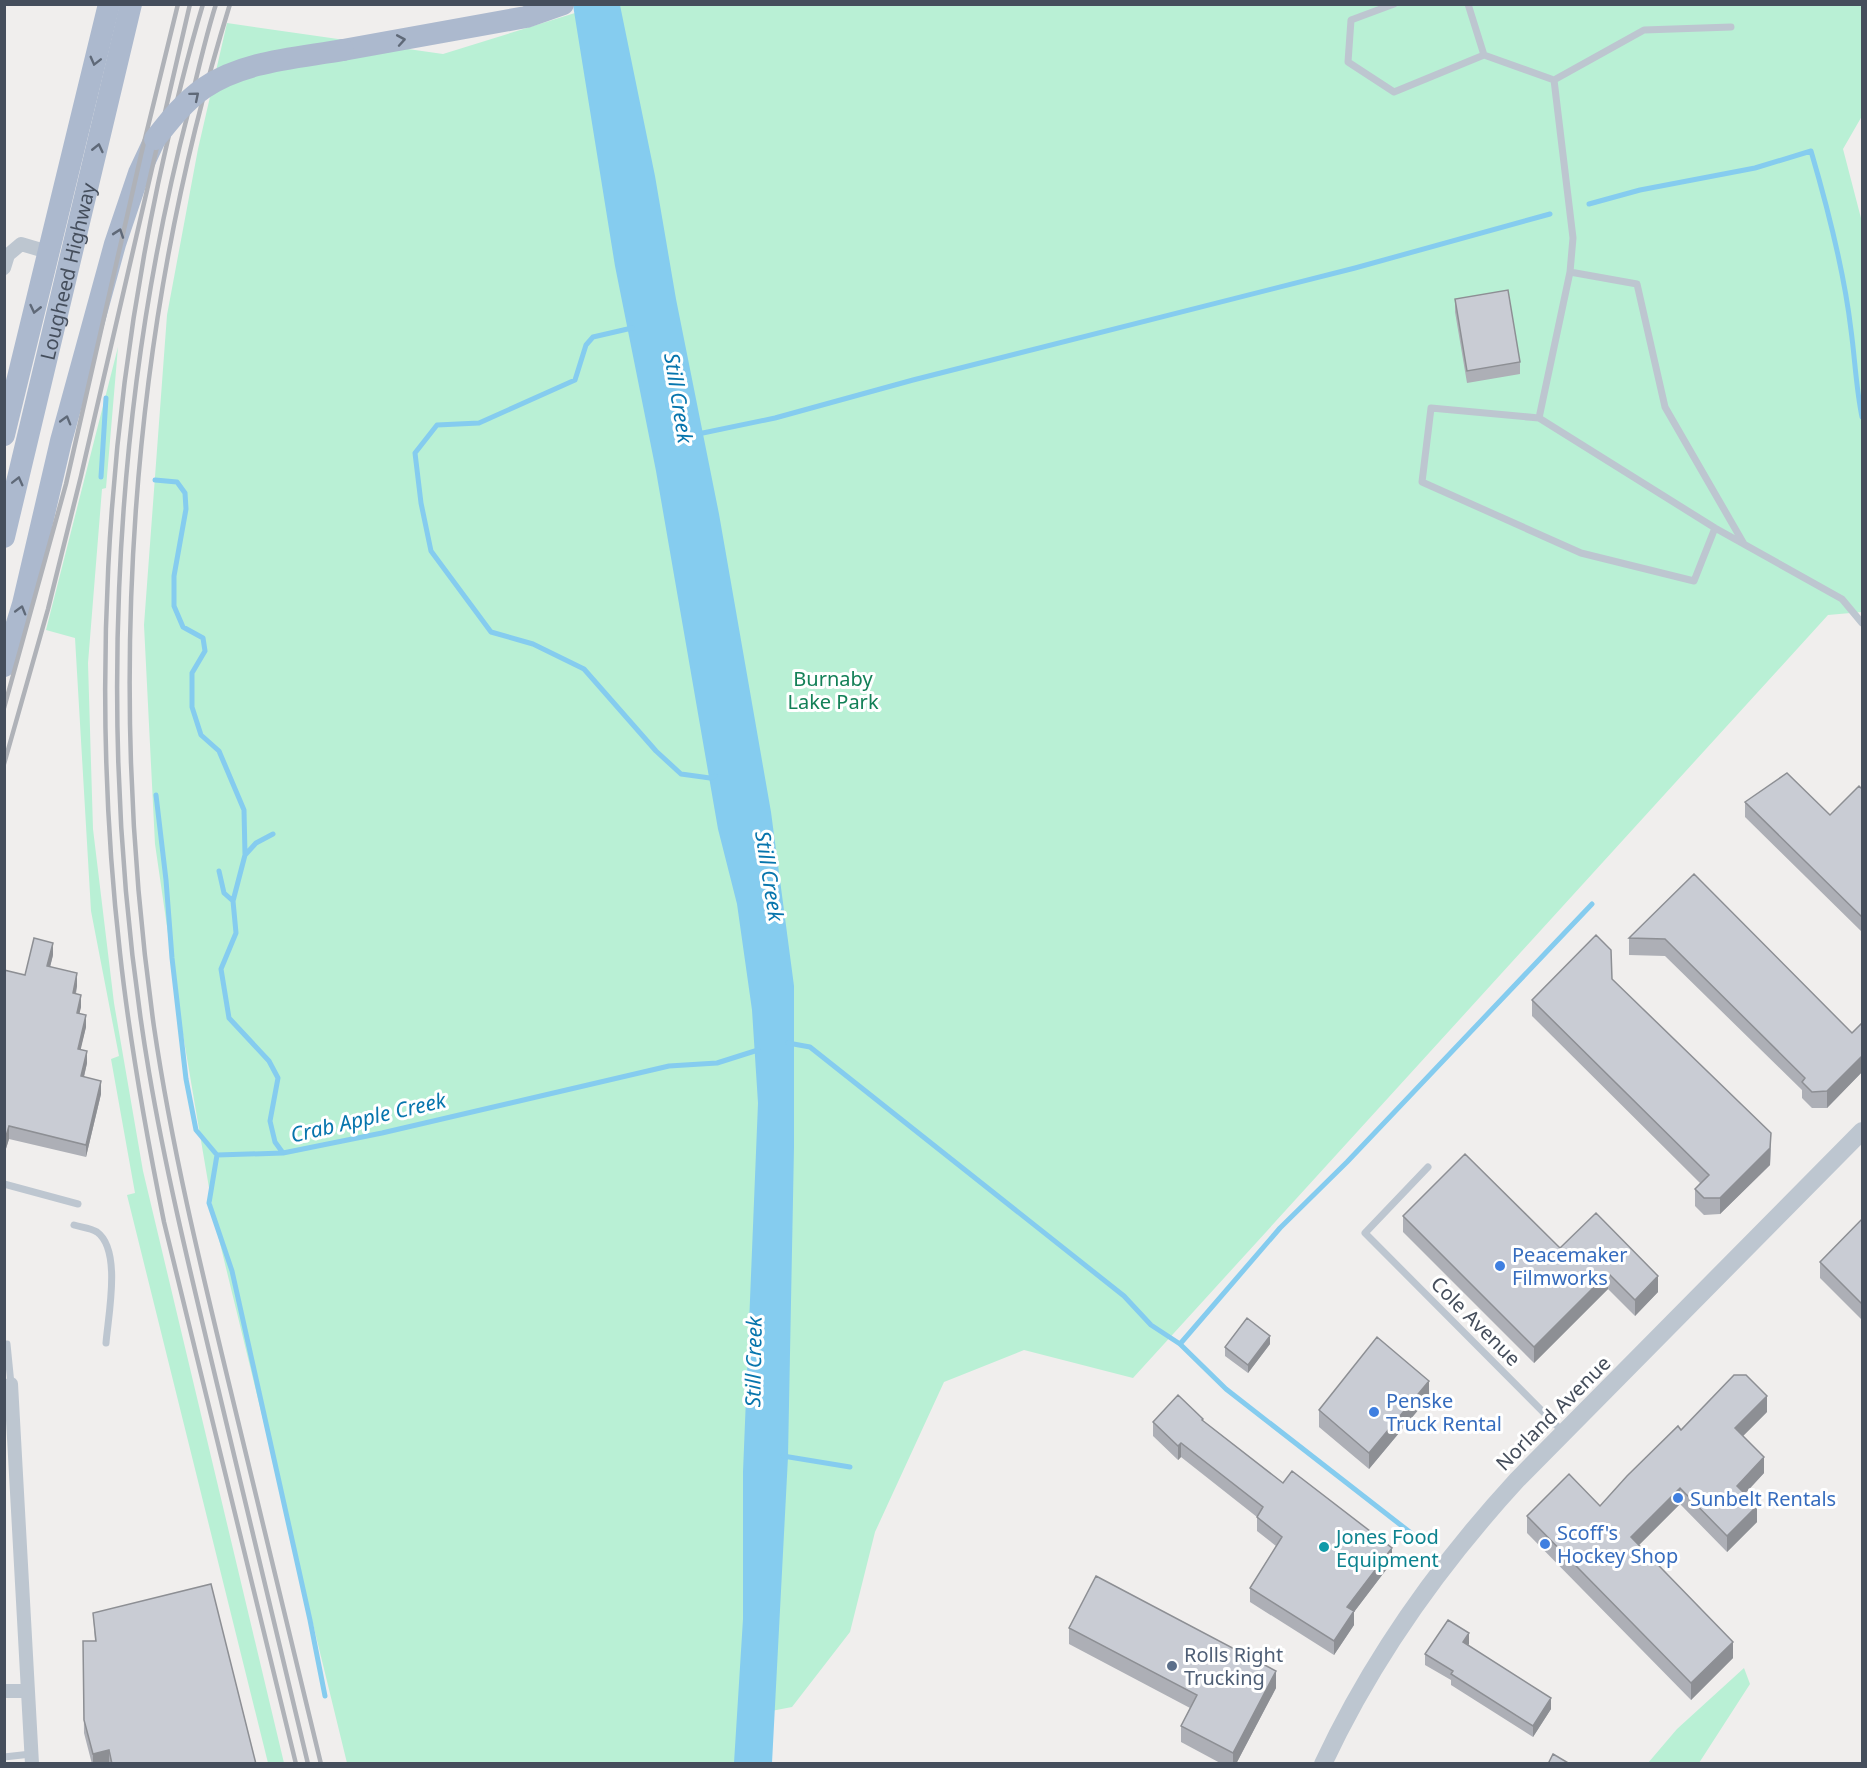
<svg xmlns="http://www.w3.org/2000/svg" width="1867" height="1768" font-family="'Noto Sans',sans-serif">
<rect width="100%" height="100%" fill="#f0eeed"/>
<path fill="#b9f0d5" d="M 604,4 L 1862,5 L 1862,116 L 1843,149 L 1862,222 L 1862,612 L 1828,615 L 1133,1378 L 1024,1350 L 944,1382 L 875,1532 L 850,1632 L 792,1707 L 750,1715 L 748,1763 L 347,1763 L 215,1223 L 181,1023 L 155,844 L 144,625 L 167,315 L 198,149 L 227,23 L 443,54 Z
M 118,347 L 106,488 L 102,489 L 88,663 L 93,829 L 114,1003 L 143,1171 L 284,1763 L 268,1763 L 127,1195 L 135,1193 L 111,1059 L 119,1056 L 91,911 L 75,638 L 46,630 Z
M 1744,1668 L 1750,1684 L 1699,1763 L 1648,1763 L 1677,1729 Z"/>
<path fill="#85ccef" d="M 573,5 L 620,5 L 655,176 L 676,299 L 719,514 L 771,812 L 794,986 L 794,1147 L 788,1457 L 772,1763 L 734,1763 L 743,1619 L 743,1472 L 758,1103 L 752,1010 L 737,904 L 718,829 L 656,471 L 615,266 Z"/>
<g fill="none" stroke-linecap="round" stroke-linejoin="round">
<path stroke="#85ccef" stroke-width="5" d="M 1589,204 L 1640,190 L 1755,168 L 1811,151 C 1828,209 1844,270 1851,330 C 1855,359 1856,388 1862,417
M 632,328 L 593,337 L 586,345 L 575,380 L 479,423 L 437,425 L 415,453 L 421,503 L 431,551 L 491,632 L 533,644 L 584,669 L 656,751 L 681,774 L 710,778 L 715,776
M 698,434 L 775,418 L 913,380 L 1355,268 L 1550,214
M 101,477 L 106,398
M 155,480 L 177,482 L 185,493 L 186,509 L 174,576 L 174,606 L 183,627 L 203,638 L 205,651 L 192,673 L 192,707 L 201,735 L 219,751 L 244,810 L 245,855 L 233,901 L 236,933 L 221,969 L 229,1018 L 269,1061 L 278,1078 L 270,1121 L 275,1142 L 283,1153 L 382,1133 L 669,1066 L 717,1063 L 758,1050
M 156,795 L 166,880 L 172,958 L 186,1079 L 196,1130 L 217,1155 L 209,1203 L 232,1271 L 310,1620 L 325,1696
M 246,854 L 256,843 L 273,834
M 219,871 L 224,893 L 233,901
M 788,1043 L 810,1047 L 1124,1296 L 1151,1325 L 1180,1344 L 1226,1389 L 1420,1540
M 217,1155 L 283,1153
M 1180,1344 L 1280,1228 L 1347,1162 L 1592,904
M 783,1456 L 850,1467"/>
<path stroke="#bdc6d0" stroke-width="7" d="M 1394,4 L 1351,20 L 1348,62 L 1394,92 L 1484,55
M 1468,4 L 1484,55 L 1554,80
M 1570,272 L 1573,238 L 1554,80 L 1644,30 L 1731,27
M 1539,418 L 1431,408 L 1422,482 L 1581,553 L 1694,581 L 1715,528
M 1744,544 L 1665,407 L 1637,284 L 1570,272 L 1539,418 L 1715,528 L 1842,599 L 1862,623
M 1428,1167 L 1365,1233 L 1562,1431
M 4,1184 L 78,1204
M 74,1225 C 80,1227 91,1228 97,1232 C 122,1250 108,1316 106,1343
M 7,1344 L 11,1384
M 4,1757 L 31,1754"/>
<path stroke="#bdc6d0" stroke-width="14" d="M 4,268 L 8,255 L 21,244 L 48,252
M 11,1384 L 32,1764
M 4,1691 L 28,1691"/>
<path stroke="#bdc6d0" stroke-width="18" d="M 1323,1764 C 1372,1659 1439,1565 1517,1480 L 1862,1131"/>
<g stroke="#acb9ce" stroke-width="22">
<path d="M 343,50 L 526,17 L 563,4"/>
<path d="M 4,435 L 109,4"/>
<path id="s1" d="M 4,537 L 131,4"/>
<path d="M 4,666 L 23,604 L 61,441 L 115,244 L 139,173 L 155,139"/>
</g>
<path stroke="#afb2b8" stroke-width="4.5" d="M 203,4 C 185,64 171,124 158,184 C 105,436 91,698 120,953 C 130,1044 146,1133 164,1222 L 296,1764
M 216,4 C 205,39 197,74 189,109 C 109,417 96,758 149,1072 C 167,1178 193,1283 218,1388 C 248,1513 278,1638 308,1764
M 230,4 C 128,333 106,687 154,1027 C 172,1149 201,1268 230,1388 C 260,1513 291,1638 321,1764
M 4,708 L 66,484 L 141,155 L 178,4
M 4,764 L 48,609 L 81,476 L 190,4"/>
<path stroke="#acb9ce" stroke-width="22" d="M 155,139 C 170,120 184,102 204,88 C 243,61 298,58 343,50"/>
</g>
<path fill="#adafb6" d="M 1455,299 L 1520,362 L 1520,374 L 1467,383 L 1455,312 Z
M 1863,790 L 1863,933 L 1745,817 L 1745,802 L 1830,815 Z
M 1694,874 L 1852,1033 L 1863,1025 L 1863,1071 L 1827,1108 L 1812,1108 L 1802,1098 L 1802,1090 L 1665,956 L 1629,955 L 1629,938 Z
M 53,955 L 50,967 L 77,986 L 76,994 L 81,1007 L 79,1013 L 86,1027 L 80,1050 L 87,1063 L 84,1077 L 101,1094 L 86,1157 L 9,1139 L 4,1155 L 25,975 Z
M 1612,979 L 1771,1149 L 1770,1165 L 1720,1214 L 1704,1215 L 1695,1206 L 1695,1189 L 1700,1183 L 1532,1016 L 1532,1000 Z
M 1403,1216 L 1560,1248 L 1658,1292 L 1635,1316 L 1608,1289 L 1534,1363 L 1403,1232 Z
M 1863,1218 L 1863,1321 L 1820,1278 L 1820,1262 Z
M 1270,1344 L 1248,1373 L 1225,1356 L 1225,1347 Z
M 1429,1397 L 1369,1469 L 1319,1427 L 1319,1410 Z
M 1767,1412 L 1743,1436 L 1764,1473 L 1745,1494 L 1757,1522 L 1727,1552 L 1680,1504 L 1639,1545 L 1733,1658 L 1691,1700 L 1527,1533 L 1527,1516 L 1600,1506 Z
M 1203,1421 L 1283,1483 L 1392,1562 L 1354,1612 L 1354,1625 L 1334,1655 L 1250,1602 L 1250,1588 L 1276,1546 L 1257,1531 L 1257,1517 L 1181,1457 L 1178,1460 L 1153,1436 L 1153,1422 Z
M 93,1613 L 256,1764 L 109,1764 L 109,1762 L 103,1764 L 92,1764 L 84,1733 L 83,1641 L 95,1641 Z
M 1069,1628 L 1276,1688 L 1236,1764 L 1222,1764 L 1181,1742 L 1181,1726 L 1190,1708 L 1069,1644 Z
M 1469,1644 L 1468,1645 L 1551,1709 L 1533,1737 L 1451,1685 L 1451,1680 L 1425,1665 L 1425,1654 Z"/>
<path fill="#8d8f94" d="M 53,943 L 53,955 L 47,979 L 47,966 Z
M 77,973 L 77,986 L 73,1005 L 73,993 Z
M 81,995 L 81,1007 L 77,1025 L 77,1013 Z
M 86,1015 L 86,1027 L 78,1061 L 78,1049 Z
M 87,1051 L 87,1063 L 81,1089 L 81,1076 Z
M 1863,1055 L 1863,1071 L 1827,1108 L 1827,1091 Z
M 101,1081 L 101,1094 L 86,1157 L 86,1145 Z
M 9,1126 L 9,1139 L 4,1155 L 4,1143 Z
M 1771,1133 L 1770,1165 L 1720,1214 L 1720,1198 Z
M 1608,1273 L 1608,1289 L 1534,1363 L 1534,1347 Z
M 1658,1276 L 1658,1292 L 1635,1316 L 1635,1300 Z
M 1270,1336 L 1270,1344 L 1248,1373 L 1248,1365 Z
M 1429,1381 L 1429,1397 L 1369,1469 L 1369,1453 Z
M 1767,1396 L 1767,1412 L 1735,1444 L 1735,1428 Z
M 1181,1443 L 1181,1457 L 1178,1460 L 1178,1446 Z
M 1764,1457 L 1764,1473 L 1737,1502 L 1737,1486 Z
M 1680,1488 L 1680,1504 L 1631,1553 L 1631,1537 Z
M 1757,1506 L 1757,1522 L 1727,1552 L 1727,1536 Z
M 1392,1548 L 1392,1562 L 1354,1612 L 1354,1625 L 1334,1655 L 1334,1641 L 1347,1607 Z
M 1469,1633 L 1469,1644 L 1463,1653 L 1463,1642 Z
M 1733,1642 L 1733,1658 L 1691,1700 L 1691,1683 Z
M 1276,1671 L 1276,1688 L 1236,1764 L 1233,1764 L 1233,1753 Z
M 1551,1698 L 1551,1709 L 1533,1737 L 1533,1726 Z
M 109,1750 L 109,1762 L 103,1764 L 93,1764 L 93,1754 Z"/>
<path fill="#c9ccd4" stroke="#8d8f94" stroke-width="1.5" d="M 1508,290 L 1520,362 L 1467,371 L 1455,299 Z
M 1787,773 L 1830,815 L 1859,786 L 1863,790 L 1863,918 L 1745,802 Z
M 1694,874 L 1852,1033 L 1861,1024 L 1863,1025 L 1863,1055 L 1827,1091 L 1812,1092 L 1802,1082 L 1805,1078 L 1665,939 L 1629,938 Z
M 1596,935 L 1611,950 L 1612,979 L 1771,1133 L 1770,1148 L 1720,1198 L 1704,1198 L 1695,1189 L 1709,1175 L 1532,1000 Z
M 34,938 L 53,943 L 47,966 L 77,973 L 73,993 L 81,995 L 77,1013 L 86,1015 L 78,1049 L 87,1051 L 81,1076 L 101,1081 L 86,1145 L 9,1126 L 4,1143 L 4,970 L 25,975 Z
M 1465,1154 L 1560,1248 L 1596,1213 L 1658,1276 L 1635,1300 L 1608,1273 L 1534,1347 L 1403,1216 Z
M 1863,1218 L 1863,1305 L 1820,1262 Z
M 1247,1318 L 1270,1336 L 1248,1365 L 1225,1347 Z
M 1377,1337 L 1429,1381 L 1369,1453 L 1319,1410 Z
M 1734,1375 L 1746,1375 L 1767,1396 L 1735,1428 L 1764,1457 L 1737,1486 L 1757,1506 L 1727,1536 L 1680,1488 L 1631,1537 L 1733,1642 L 1691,1683 L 1527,1516 L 1569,1474 L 1600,1506 L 1627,1476 L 1678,1426 L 1681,1430 Z
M 1178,1395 L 1203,1419 L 1202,1420 L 1283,1483 L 1292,1471 L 1392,1548 L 1347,1607 L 1354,1611 L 1334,1641 L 1250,1588 L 1282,1537 L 1257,1517 L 1263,1507 L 1181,1443 L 1178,1446 L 1153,1422 Z
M 1096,1576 L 1276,1671 L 1233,1753 L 1181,1726 L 1197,1695 L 1069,1628 Z
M 211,1584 L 256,1764 L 112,1764 L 109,1750 L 93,1754 L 84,1720 L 83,1641 L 96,1641 L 93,1613 Z
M 1448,1620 L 1469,1633 L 1463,1642 L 1551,1698 L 1533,1726 L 1451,1674 L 1453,1671 L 1425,1654 Z
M 1553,1754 L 1570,1764 L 1548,1764 Z"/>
<defs><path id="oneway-chevron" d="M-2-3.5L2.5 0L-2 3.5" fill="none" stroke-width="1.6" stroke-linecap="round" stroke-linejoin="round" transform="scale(1.5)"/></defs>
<g stroke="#5f6978">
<use href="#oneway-chevron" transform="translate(401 40) rotate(-10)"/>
<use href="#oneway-chevron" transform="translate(95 61) rotate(104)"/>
<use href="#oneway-chevron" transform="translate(195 96) rotate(-40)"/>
<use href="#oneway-chevron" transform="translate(98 148) rotate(-77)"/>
<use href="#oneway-chevron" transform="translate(119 233) rotate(-71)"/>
<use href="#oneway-chevron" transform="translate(35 309) rotate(103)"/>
<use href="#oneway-chevron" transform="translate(66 420) rotate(-74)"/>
<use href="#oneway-chevron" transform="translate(18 481) rotate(-76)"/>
<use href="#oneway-chevron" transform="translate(21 610) rotate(-74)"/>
</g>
<g fill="#3f7fe0" stroke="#fff" stroke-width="2">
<circle cx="1500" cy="1266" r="6"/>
<circle cx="1374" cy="1412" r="6"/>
<circle cx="1678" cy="1498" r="6"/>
<circle cx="1545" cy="1544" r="6"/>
</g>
<circle fill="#0f9aa8" stroke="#fff" stroke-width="2" cx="1324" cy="1547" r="6"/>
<circle fill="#5c6f8a" stroke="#fff" stroke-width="2" cx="1172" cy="1666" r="6"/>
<g text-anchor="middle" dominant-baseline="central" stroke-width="6" stroke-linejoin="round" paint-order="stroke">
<g font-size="20" fill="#454e5c" stroke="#fff">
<text stroke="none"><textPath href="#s1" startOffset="273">Lougheed Highway</textPath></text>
<text transform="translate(1476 1321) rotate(45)">Cole Avenue</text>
<text transform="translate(1553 1413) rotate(-45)">Norland Avenue</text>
</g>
<g font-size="20" fill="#138057" stroke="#fff">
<text x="833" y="678">Burnaby<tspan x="833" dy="23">Lake Park</tspan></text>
</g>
<g font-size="20" fill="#366cbe" stroke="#fff" text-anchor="start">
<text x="1512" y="1254">Peacemaker<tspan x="1512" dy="23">Filmworks</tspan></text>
<text x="1386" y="1400">Penske<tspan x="1386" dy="23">Truck Rental</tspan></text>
<text x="1690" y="1498">Sunbelt Rentals</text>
<text x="1557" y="1532">Scoff's<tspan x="1557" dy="23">Hockey Shop</tspan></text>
</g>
<g font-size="20" fill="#0d838f" stroke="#fff" text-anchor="start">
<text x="1336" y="1536">Jones Food<tspan x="1336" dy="23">Equipment</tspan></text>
</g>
<g font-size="20" fill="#4e5e75" stroke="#fff" text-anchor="start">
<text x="1184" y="1654">Rolls Right<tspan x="1184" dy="23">Trucking</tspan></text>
</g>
<g font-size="21" font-style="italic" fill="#0775ad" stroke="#fff">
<text transform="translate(679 398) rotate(81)">Still Creek</text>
<text transform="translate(770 876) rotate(81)">Still Creek</text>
<text transform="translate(368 1117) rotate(-13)">Crab Apple Creek</text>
<text transform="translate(753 1362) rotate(-89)">Still Creek</text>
</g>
</g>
<rect width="1867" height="1768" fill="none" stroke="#454e5c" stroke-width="12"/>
</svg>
